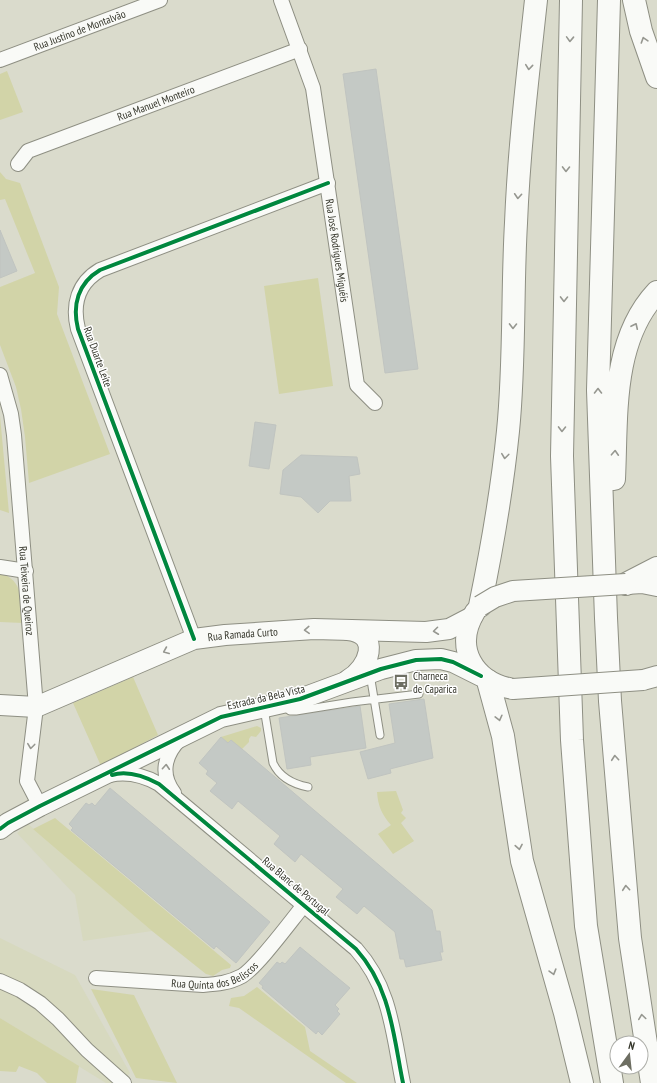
<svg xmlns="http://www.w3.org/2000/svg" width="657" height="1083" font-family="'PT Sans Narrow',sans-serif">
<rect width="100%" height="100%" fill="#dadbcc"/>
<path fill="#d7d9bf" d="M 28,824 L 152,931 L 83,941 L 75,895 L 17,833 Z
M 0,938 L 75,975 L 130,1073 L 121,1083 L 106,1083 L 0,1018 Z"/>
<path fill="#d2d4a8" d="M 7,71 L 23,112 L 0,120 L 0,74 Z
M 0,172 L 6,179 L 20,183 L 59,287 L 57,314 L 110,454 L 29,483 L 25,437 L 21,409 L 16,387 L 0,345 L 0,287 L 35,273 L 5,199 L 0,200 Z
M 318,278 L 333,386 L 279,394 L 264,286 Z
M 0,416 L 9,513 L 0,510 Z
M 0,573 C 24,580 21,602 23,623 L 0,622 Z
M 133,677 L 158,735 L 101,766 L 73,703 Z
M 257,726 L 261,728 L 261,731 L 256,737 L 251,736 L 249,739 L 249,742 L 242,749 L 228,743 L 221,737 Z
M 396,791 L 403,810 L 401,813 L 406,818 L 401,823 L 414,841 L 393,854 L 378,834 L 391,825 C 382,815 378,806 377,792 Z
M 55,818 L 231,965 L 230,968 L 222,970 L 213,976 L 206,974 L 152,931 L 33,829 Z
M 257,987 L 305,1027 L 310,1051 L 357,1083 L 346,1083 L 239,1008 L 229,1006 L 231,998 L 244,996 Z
M 91,989 L 134,995 L 177,1083 L 136,1078 Z
M 0,1018 L 79,1066 L 76,1083 L 47,1083 L 37,1073 L 19,1066 L 16,1072 L 0,1071 Z"/>
<path fill="#c4c9c5" stroke="#c0c4c0" d="M 376,69 L 418,369 L 385,373 L 343,74 Z
M 0,230 L 17,271 L 0,278 Z
M 255,422 L 276,425 L 269,469 L 249,466 Z
M 301,455 L 357,457 L 360,474 L 349,476 L 351,501 L 330,501 L 318,513 L 301,497 L 280,494 L 283,470 Z
M 424,699 L 433,758 L 390,769 L 391,773 L 368,779 L 360,752 L 395,743 L 389,704 Z
M 360,706 L 366,748 L 310,757 L 311,765 L 287,769 L 279,718 Z
M 221,737 L 228,743 L 231,740 L 242,749 L 432,910 L 436,931 L 440,931 L 443,952 L 440,952 L 442,960 L 406,967 L 404,959 L 400,959 L 395,932 L 364,906 L 357,914 L 336,897 L 343,889 L 301,854 L 295,862 L 274,844 L 280,836 L 238,801 L 232,809 L 210,791 L 217,783 L 206,774 L 208,771 L 199,763 Z
M 110,788 L 270,922 L 236,963 L 216,946 L 214,949 L 71,830 L 73,828 L 69,824 L 86,803 L 89,805 L 92,803 L 95,806 Z
M 300,947 L 350,988 L 335,1005 L 339,1009 L 337,1011 L 340,1014 L 322,1035 L 318,1031 L 316,1034 L 262,988 L 263,986 L 259,983 L 277,962 L 280,964 L 282,962 L 285,964 Z"/>
<g fill="none" stroke-linecap="round" stroke-linejoin="round">
<defs>
<path id="lane" d="M 370,674 L 380,735
M 285,707 L 290,711 L 296,711 L 352,702 L 419,694
M 264,708 L 273,763 C 280,778 293,784 308,787"/>
<g id="street">
<path id="s1" d="M 281,0 L 313,88 L 357,385 L 375,403"/>
<path id="s2" d="M 0,60 L 160,0"/>
<path id="s3" d="M 18,164 L 28,151 L 300,49"/>
<path id="s4" d="M 0,375 L 11,414 L 14,435 L 36,707 L 27,781 L 40,806"/>
<path d="M 0,567 L 26,571"/>
<path d="M 194,639 L 78,329 C 72,305 78,283 100,270 L 328,183"/>
<path d="M 110,775 C 128,771 143,775 159,784 L 356,949 C 391,988 393,1034 403,1083"/>
<path d="M 174,793 C 160,775 164,755 180,739"/>
<path id="s5" d="M 96,978 L 203,985 C 217,984 229,983 242,976 C 258,966 290,922 304,905"/>
<path d="M 0,981 L 20,990 L 40,1003 L 58,1019 L 87,1050 L 124,1083"/>
</g>
<g id="secondary">
<path d="M 626,584 L 642,583 L 657,586"/>
<path d="M 475,612 C 453,648 474,682 513,689"/>
<path d="M 348,630 C 382,634 369,668 348,680"/>
<path d="M 643,680 L 657,676"/>
<path id="s6" d="M 0,705 L 36,707 L 194,639 L 225,635 L 314,629 L 426,632 L 449,629 L 472,617"/>
<path d="M 0,829 L 8,823 L 40,806 L 221,717 L 300,699 L 381,669 L 416,660 L 441,659 L 453,662 L 481,676"/>
</g>
<path id="highway" d="M 571,0 L 562,456 L 572,740 L 586,926 L 612,1083
M 609,0 L 598,390 L 606,618 L 610,701 L 630,938 L 652,1083
M 634,0 L 641,31 L 657,77
M 614,479 C 617,416 611,341 657,292
M 626,584 L 657,568
M 480,606 C 492,548 502,490 508,431 C 515,362 512,292 516,223 C 519,148 528,74 536,0
M 488,681 L 503,736 L 522,861 L 565,1013 L 582,1083"/>
</defs>
<use href="#lane" stroke="#8e8f83" stroke-width="9"/>
<use href="#street" stroke="#8e8f83" stroke-width="16"/>
<use href="#secondary" stroke="#8e8f83" stroke-width="22"/>
<use href="#highway" stroke="#8e8f83" stroke-width="24"/>
<use href="#lane" stroke="#f9faf7" stroke-width="7"/>
<use href="#street" stroke="#f9faf7" stroke-width="14"/>
<use href="#secondary" stroke="#f9faf7" stroke-width="20"/>
<use href="#highway" stroke="#f9faf7" stroke-width="22"/>
<defs>
<path id="secondary-bridge" d="M 480,606 L 495,597 L 513,591 L 626,584
M 513,689 L 643,680"/>
</defs>
<use href="#secondary-bridge" stroke="#8e8f83" stroke-width="22" stroke-linecap="butt"/>
<use href="#secondary-bridge" stroke="#f9faf7" stroke-width="20"/>
<defs>
<path id="cycleway" d="M 194,639 L 78,329 C 72,305 78,283 100,270 L 328,183
M 112,775 C 128,770 144,776 159,784 L 356,949 C 391,988 393,1034 403,1083
M 0,829 L 8,823 L 40,806 L 221,717 L 300,699 L 381,669 L 416,660 L 441,659 L 453,662 L 481,676"/>
</defs>
<use href="#cycleway" stroke="#fff" stroke-width="6"/>
<use href="#cycleway" stroke="#00873e" stroke-width="4"/>
</g>
<defs><path id="oneway-chevron" d="M-2-3.5L2.5 0L-2 3.5" fill="none" stroke-width="1.6" stroke-linecap="round" stroke-linejoin="round"/></defs>
<g stroke="#969790">
<use href="#oneway-chevron" transform="translate(570 39) rotate(92)"/>
<use href="#oneway-chevron" transform="translate(644 40) rotate(-108)"/>
<use href="#oneway-chevron" transform="translate(529 67) rotate(96)"/>
<use href="#oneway-chevron" transform="translate(566 169) rotate(91)"/>
<use href="#oneway-chevron" transform="translate(518 196) rotate(94)"/>
<use href="#oneway-chevron" transform="translate(564 299) rotate(91)"/>
<use href="#oneway-chevron" transform="translate(513 326) rotate(91)"/>
<use href="#oneway-chevron" transform="translate(635 326) rotate(-65)"/>
<use href="#oneway-chevron" transform="translate(598 391) rotate(-90)"/>
<use href="#oneway-chevron" transform="translate(562 429) rotate(91)"/>
<use href="#oneway-chevron" transform="translate(615 453) rotate(-87)"/>
<use href="#oneway-chevron" transform="translate(505 456) rotate(97)"/>
<use href="#oneway-chevron" transform="translate(307 630) rotate(177)"/>
<use href="#oneway-chevron" transform="translate(436 631) rotate(173)"/>
<use href="#oneway-chevron" transform="translate(166 651) rotate(157)"/>
<use href="#oneway-chevron" transform="translate(499 718) rotate(76)"/>
<use href="#oneway-chevron" transform="translate(31 746) rotate(97)"/>
<use href="#oneway-chevron" transform="translate(615 758) rotate(-95)"/>
<use href="#oneway-chevron" transform="translate(166 767) rotate(-86)"/>
<use href="#oneway-chevron" transform="translate(519 847) rotate(80)"/>
<use href="#oneway-chevron" transform="translate(626 888) rotate(-95)"/>
<use href="#oneway-chevron" transform="translate(553 972) rotate(74)"/>
<use href="#oneway-chevron" transform="translate(642 1017) rotate(-98)"/>
</g>
<defs>
<symbol id="bus-bare" viewBox="-9 -9 18 18"><path d="M-5-6H5V4H4V6H2V4H-2V6H-4V4H-5ZM-3.5-4V0h7V-4ZM-3.5 1.2v1.5H-2V1.2ZM2 1.2v1.5H3.5V1.2Z" fill="#6d6e62" stroke="#fff" stroke-width="2.5" paint-order="stroke"/></symbol>
</defs>
<g fill-rule="evenodd">
<use href="#bus-bare" x="390" y="671" width="22" height="22"/>
</g>
<g text-anchor="middle" dominant-baseline="central" stroke-width="3" stroke-linejoin="round" paint-order="stroke">
<g font-size="11" fill="#333429" stroke="#fff">
<text stroke="none"><textPath href="#s2" startOffset="85">Rua Justino de Montalvão</textPath></text>
<text stroke="none"><textPath href="#s3" startOffset="153">Rua Manuel Monteiro</textPath></text>
<text stroke="none"><textPath href="#s1" startOffset="258">Rua José Rodrigues Miguéis</textPath></text>
<text transform="translate(98 357) rotate(70)">Rua Duarte Leite</text>
<text stroke="none"><textPath href="#s4" startOffset="218">Rua Teixeira de Queiroz</textPath></text>
<text stroke="none"><textPath href="#s6" startOffset="257">Rua Ramada Curto</textPath></text>
<text transform="translate(266 697) rotate(-13)">Estrada da Bela Vista</text>
<text transform="translate(296 886) rotate(40)">Rua Blanc de Portugal</text>
<text stroke="none"><textPath href="#s5" startOffset="121">Rua Quinta dos Beliscos</textPath></text>
</g>
<g font-size="11" fill="#333429" stroke="#fff" text-anchor="start">
<text x="413" y="676">Charneca<tspan x="413" dy="13">de Caparica</tspan></text>
</g>
</g>
<g transform="translate(629 1055) rotate(15)"><circle r="19" fill="#ffffff" stroke="#adaea9"/>
<path d="M0-3L7 15L0 10L-7 15Z" fill="#6d6e62"/>
<text y="-6" font-size="11" font-weight="bold" text-anchor="middle" fill="#333429">N</text>
</g>
</svg>
